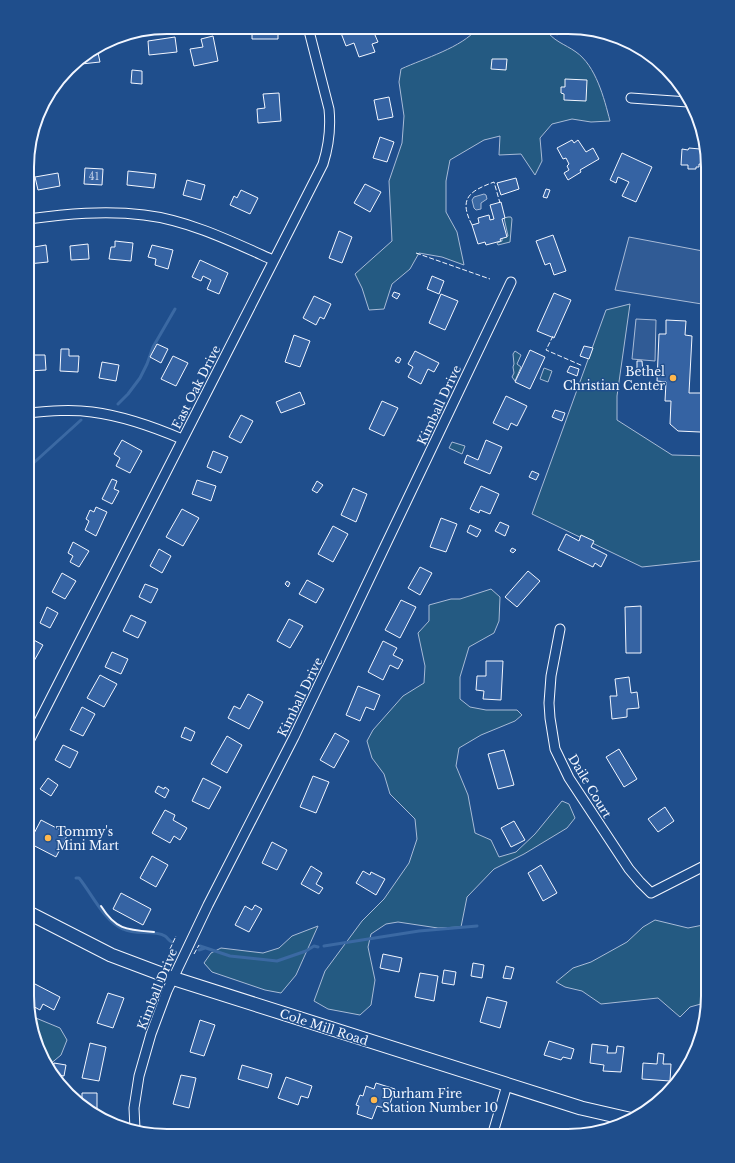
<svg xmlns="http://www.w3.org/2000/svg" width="735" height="1163" font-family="'Libre Baskerville',serif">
<rect width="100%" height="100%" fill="#1f4e8c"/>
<path fill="#245a82" stroke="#a8bbd7" d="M 478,28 L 545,28 C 552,41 565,44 576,52 C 596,66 604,98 610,121 L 591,122 L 572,119 L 552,124 L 540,138 L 542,161 L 535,175 L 521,154 L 499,155 L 500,136 L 484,140 L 450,160 L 446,181 L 446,212 L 457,232 L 464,265 L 442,257 L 419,253 L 410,269 L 392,284 L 384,309 L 369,310 L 362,288 L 355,274 L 392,241 L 389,181 L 402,143 L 404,116 L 399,82 L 401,69 C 425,58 461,48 478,28 Z
M 508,217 L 511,217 L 512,219 L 510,242 L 498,245 L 497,243 L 502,241 L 502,238 L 508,236 L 504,218 Z
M 630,304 L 617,396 L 617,420 L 672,455 L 708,456 L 708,560 L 642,567 L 532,514 L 606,310 Z
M 515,351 L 521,355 L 517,364 L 521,367 L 515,381 L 512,377 L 514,373 L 513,367 L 514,364 L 513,354 Z
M 544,368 L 552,371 L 548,382 L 540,379 Z
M 452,442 L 465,446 L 462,454 L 449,448 Z
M 491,589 L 500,597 L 499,621 L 494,633 L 469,647 L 460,677 L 460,699 L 470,707 L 486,710 L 517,710 L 522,715 L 515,721 L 481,735 L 459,748 L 456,766 L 468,795 L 475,833 L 491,840 L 499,857 L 516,852 L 535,834 L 562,801 L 569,804 L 575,818 L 567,828 L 524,854 L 494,869 L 467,897 L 461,927 L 438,928 L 398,922 L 386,924 L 371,934 L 368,947 L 375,980 L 371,1005 L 360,1015 L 328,1009 L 314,1001 L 325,971 L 362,921 L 384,899 L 409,863 L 417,839 L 415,819 L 390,794 L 384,774 L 372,758 L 367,741 L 373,730 L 403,696 L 424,683 L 425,666 L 418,633 L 429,621 L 429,605 L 451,599 L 460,599 Z
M 655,920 L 688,928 L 708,924 L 708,1002 L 690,1007 L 680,1017 L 658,998 L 601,1004 L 582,991 L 565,987 L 556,982 L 573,968 L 591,962 L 627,942 L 643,927 Z
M 318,926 L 296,975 L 281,993 L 265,990 L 212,972 L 204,963 L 211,953 L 221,948 L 263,953 L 279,948 L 292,936 Z
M 31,1016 L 60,1028 L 67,1040 L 61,1055 L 49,1065 L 38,1049 Z"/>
<path fill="#305b95" stroke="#a8bbd7" d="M 629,237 L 708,252 L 708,305 L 615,290 Z
M 636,319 L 656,320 L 655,361 L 632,359 Z"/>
<path fill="#3b69a3" stroke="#a8bbd7" d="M 484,194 L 486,195 L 487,199 L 481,203 L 481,209 L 476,210 L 474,208 L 472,200 L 474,197 Z"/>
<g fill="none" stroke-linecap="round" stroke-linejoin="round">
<path stroke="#3b69a3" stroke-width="3" d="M 118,404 L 128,394 L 140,378 L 147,364 L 153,347 L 175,309
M 28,468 L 81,420
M 76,878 L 79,878 C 92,894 104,921 123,929 C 136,936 153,929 165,936 C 168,938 169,941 172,942
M 200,946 L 230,956 L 277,961 L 306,951 L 314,946 L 318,947
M 324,946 L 419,931 L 477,926
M 199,950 L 205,948"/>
</g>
<path fill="#3563a3" stroke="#f2f6ff" d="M 252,27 L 278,27 L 278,39 L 252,39 Z
M 355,28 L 368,28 L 369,29 L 372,28 L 378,42 L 372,44 L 375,52 L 359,57 L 354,43 L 346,46 L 341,33 Z
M 549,28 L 562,28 L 563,30 L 557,35 Z
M 213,36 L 218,61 L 194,66 L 190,49 L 203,47 L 201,39 Z
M 175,37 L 177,52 L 149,55 L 148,41 Z
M 97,48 L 100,62 L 72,65 L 75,62 Z
M 492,59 L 507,59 L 506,70 L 491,69 Z
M 132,70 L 142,71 L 142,84 L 131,83 Z
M 565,79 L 587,80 L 586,101 L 564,100 L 564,94 L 561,93 L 561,87 L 565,87 Z
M 279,93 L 281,121 L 258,123 L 257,109 L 265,108 L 263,94 Z
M 389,97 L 393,117 L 378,120 L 374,100 Z
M 380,137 L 394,142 L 387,162 L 373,158 Z
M 572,140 L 574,143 L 578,140 L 586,152 L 593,148 L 599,159 L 580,170 L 581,172 L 568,180 L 564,173 L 569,170 L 567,166 L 569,164 L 566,158 L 563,159 L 557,148 Z
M 689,148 L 700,149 L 700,151 L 705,152 L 708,165 L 699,164 L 699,167 L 696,167 L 696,169 L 688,169 L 688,165 L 681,165 L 682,149 L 688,150 Z
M 622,153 L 652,167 L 636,202 L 622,196 L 629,182 L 618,177 L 616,183 L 610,180 Z
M 85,168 L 103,169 L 102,185 L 84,184 Z
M 128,171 L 156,174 L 154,188 L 127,185 Z
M 58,173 L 60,186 L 38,190 L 35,177 Z
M 516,178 L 519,189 L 501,195 L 497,183 Z
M 187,180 L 205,185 L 201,200 L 183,195 Z
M 365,184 L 381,192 L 370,212 L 354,203 Z
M 546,189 L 550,190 L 547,198 L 543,197 Z
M 241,190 L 258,198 L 250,214 L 230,205 L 234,196 L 237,198 Z
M 501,202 L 505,218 L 502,219 L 507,237 L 500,239 L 501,241 L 486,245 L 485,242 L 478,244 L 472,225 L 479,223 L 478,218 L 489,215 L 490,220 L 494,219 L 490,205 Z
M 339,231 L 352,237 L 342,263 L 329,258 Z
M 553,235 L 566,271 L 554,275 L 550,263 L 545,265 L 536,241 Z
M 115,241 L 133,243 L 131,261 L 109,259 L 111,247 L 115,247 Z
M 88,244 L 89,259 L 71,260 L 70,246 Z
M 46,245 L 48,262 L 28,264 L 28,248 Z
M 152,245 L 173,250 L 168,269 L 155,265 L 156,259 L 148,257 Z
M 200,260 L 228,273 L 219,294 L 207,289 L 211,280 L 203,276 L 201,281 L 192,277 Z
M 432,276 L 444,281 L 439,294 L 427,289 Z
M 394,292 L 400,294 L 397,299 L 392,296 Z
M 554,293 L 571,300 L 554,338 L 537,331 Z
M 441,294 L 458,301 L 445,330 L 429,323 Z
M 314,296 L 331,304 L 324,319 L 320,317 L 316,325 L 303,318 Z
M 666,320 L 686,321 L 685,335 L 692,336 L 689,393 L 704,393 L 708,398 L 708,427 L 700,432 L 678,431 L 670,424 L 671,401 L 665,401 L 666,382 L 657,381 L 659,334 L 666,334 Z
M 294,335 L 310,341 L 300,367 L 285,362 Z
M 157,344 L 168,349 L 161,363 L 150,357 Z
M 584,346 L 593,348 L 589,359 L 580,356 Z
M 61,349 L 69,349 L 69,356 L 79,356 L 78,372 L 60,371 Z
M 530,350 L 545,357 L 530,389 L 515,382 Z
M 415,351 L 439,363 L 434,372 L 428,369 L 421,384 L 408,377 L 413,367 L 408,364 Z
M 28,355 L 45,355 L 46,370 L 28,371 Z
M 173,356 L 188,363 L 176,386 L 161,379 Z
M 398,357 L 401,359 L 399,363 L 395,361 Z
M 637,361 L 642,361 L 643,372 L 637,371 Z
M 102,362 L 119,365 L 116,381 L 99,378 Z
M 570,366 L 579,369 L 577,376 L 567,372 Z
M 300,392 L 305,404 L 281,413 L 276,402 Z
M 506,396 L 527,406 L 517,426 L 511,423 L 508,430 L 493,423 Z
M 382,401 L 398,408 L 384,436 L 369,429 Z
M 555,410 L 565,413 L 562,421 L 552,417 Z
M 241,415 L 253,421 L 241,443 L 229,437 Z
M 122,440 L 142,451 L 130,473 L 116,466 L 120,458 L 114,454 Z
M 486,440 L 502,447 L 490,474 L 464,463 L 467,455 L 478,460 Z
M 213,451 L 228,457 L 221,473 L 207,467 Z
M 532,471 L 539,474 L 536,480 L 529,477 Z
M 112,479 L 117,481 L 114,489 L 119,491 L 112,504 L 102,499 Z
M 197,480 L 216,486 L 211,501 L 192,494 Z
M 317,481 L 323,485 L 317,493 L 312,490 Z
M 481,486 L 499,494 L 490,514 L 480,510 L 479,513 L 470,509 Z
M 353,488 L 367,494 L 356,522 L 341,515 Z
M 96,507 L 107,512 L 96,536 L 85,530 L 89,521 L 86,519 L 90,510 L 94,512 Z
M 182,509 L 199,518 L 183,546 L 166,537 Z
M 441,518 L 457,524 L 446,552 L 430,547 Z
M 500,522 L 509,526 L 505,536 L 495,531 Z
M 470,525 L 481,530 L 477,537 L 467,532 Z
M 333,526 L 348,534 L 333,562 L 318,554 Z
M 566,534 L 579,541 L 581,535 L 594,541 L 591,547 L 607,555 L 601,567 L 595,563 L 593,567 L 558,550 Z
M 73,542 L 89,551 L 79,567 L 70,562 L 73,556 L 68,553 Z
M 512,548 L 516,550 L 513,553 L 510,551 Z
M 159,549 L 171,556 L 162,573 L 150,566 Z
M 420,567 L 432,573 L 420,595 L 408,588 Z
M 528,571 L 540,581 L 517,607 L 505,597 Z
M 62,573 L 76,581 L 65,599 L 52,592 Z
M 307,580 L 324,589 L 316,603 L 299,594 Z
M 287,581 L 290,583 L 288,587 L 285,584 Z
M 145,584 L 158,589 L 151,603 L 139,597 Z
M 401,600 L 416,607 L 400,638 L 385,630 Z
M 641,606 L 641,653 L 626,653 L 625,607 Z
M 47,607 L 58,613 L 50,628 L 40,623 Z
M 131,615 L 146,622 L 138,638 L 123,631 Z
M 289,619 L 303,626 L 290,648 L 277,641 Z
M 30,638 L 43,645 L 34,661 L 27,658 L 27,642 Z
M 383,641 L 397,648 L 393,655 L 403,660 L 398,669 L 390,665 L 383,680 L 368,672 Z
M 112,652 L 128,659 L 121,674 L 105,667 Z
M 486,661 L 503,661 L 501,700 L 483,699 L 484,691 L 476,690 L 477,676 L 486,676 Z
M 100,675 L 117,684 L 104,707 L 87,698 Z
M 629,677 L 631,693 L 637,692 L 639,708 L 627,709 L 627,717 L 612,719 L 610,696 L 617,696 L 615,679 Z
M 358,686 L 380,695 L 374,710 L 366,707 L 360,721 L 346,715 Z
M 248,694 L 263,702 L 249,729 L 228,718 L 234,706 L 240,709 Z
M 82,707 L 95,714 L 83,736 L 70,730 Z
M 185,727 L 195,732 L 191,741 L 181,737 Z
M 335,733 L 349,741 L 334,768 L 320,760 Z
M 227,736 L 242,745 L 227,773 L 211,764 Z
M 63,745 L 78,752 L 70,768 L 55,760 Z
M 619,749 L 637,779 L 624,787 L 606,757 Z
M 504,750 L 514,785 L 498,789 L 488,754 Z
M 313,776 L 329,782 L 316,813 L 300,807 Z
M 48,778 L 58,785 L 51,796 L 40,789 Z
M 203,778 L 221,787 L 209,809 L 192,801 Z
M 158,786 L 164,789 L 165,787 L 169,790 L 165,798 L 155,792 Z
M 665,807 L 674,821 L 658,832 L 648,819 Z
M 165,810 L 175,815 L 173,820 L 187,828 L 180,840 L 174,836 L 170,843 L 152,833 Z
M 41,820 L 68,834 L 56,857 L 29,843 Z
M 514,821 L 525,840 L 511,847 L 501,828 Z
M 272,842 L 287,850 L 277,870 L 262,863 Z
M 152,856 L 168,865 L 156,887 L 140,878 Z
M 541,865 L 557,893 L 543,901 L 528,873 Z
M 311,866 L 322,873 L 316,884 L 323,888 L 319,894 L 301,884 Z
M 363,871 L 370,875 L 371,872 L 385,879 L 376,895 L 356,883 Z
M 121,893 L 151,909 L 143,925 L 113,909 Z
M 255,905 L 262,909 L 249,932 L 235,925 L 245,906 L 252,910 Z
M 383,954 L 402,958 L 399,972 L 380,968 Z
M 473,963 L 484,965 L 482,978 L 471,976 Z
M 506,966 L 514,968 L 511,979 L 503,978 Z
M 444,970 L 456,972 L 454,985 L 442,983 Z
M 420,973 L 438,976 L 434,1001 L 415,997 Z
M 35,984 L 60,997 L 54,1010 L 43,1004 L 40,1010 L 29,1004 L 28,998 Z
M 108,993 L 124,998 L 113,1028 L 97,1023 Z
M 487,997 L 507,1002 L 500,1028 L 480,1022 Z
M 200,1020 L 215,1025 L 204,1056 L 190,1052 Z
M 549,1041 L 574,1049 L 571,1059 L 563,1057 L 561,1060 L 544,1055 Z
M 90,1043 L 106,1047 L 99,1081 L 82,1078 Z
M 592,1044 L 608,1046 L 607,1053 L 616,1053 L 617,1046 L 624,1047 L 621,1072 L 603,1071 L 604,1065 L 590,1063 Z
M 698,1047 L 692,1059 L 689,1050 Z
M 658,1053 L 664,1054 L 663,1064 L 671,1064 L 670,1081 L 642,1079 L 643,1063 L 657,1064 Z
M 54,1063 L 66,1065 L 64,1076 L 57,1075 L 53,1069 Z
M 242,1065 L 272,1074 L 268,1088 L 238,1079 Z
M 181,1075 L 196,1078 L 189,1108 L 173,1104 Z
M 286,1077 L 312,1086 L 308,1098 L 301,1096 L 298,1105 L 278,1098 Z
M 376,1083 L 395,1089 L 388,1109 L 377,1106 L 372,1119 L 357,1114 L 359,1106 L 356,1105 L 360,1095 L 363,1096 L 366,1086 L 374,1089 Z
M 82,1093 L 97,1093 L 97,1113 L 82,1107 Z
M 428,1131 L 445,1136 L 427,1136 Z
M 196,1132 L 197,1135 L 185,1135 Z"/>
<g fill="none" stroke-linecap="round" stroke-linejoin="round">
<defs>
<path id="street" d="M 631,98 L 688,102
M 28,219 C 66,214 105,210 144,215 C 188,220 233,242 273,260
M 28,413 C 49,411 71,409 92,412 C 123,416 154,427 182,439
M 560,629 L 551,676 L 549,703 L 550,718 L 555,749 L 569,778 L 629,869 L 640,882 L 651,893 L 708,864
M 27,745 L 323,164 C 329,145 331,129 329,109 L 308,27
M 135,1129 L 134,1108 L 139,1076 L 151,1034 L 167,991 L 208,905 L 294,737 L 511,282
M 492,1136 L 507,1085"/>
<path id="secondary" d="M 27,912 L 111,955 L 172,978 L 581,1108 L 629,1119"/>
</defs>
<use href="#street" stroke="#f2f6ff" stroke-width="11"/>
<use href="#secondary" stroke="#f2f6ff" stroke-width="15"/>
<use href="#street" stroke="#1f4e8c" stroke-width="9"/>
<use href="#secondary" stroke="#1f4e8c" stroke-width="13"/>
<path stroke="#f2f6ff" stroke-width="1" stroke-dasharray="5 2" stroke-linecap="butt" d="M 472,225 C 458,198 470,191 494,182 L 500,203
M 416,253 L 490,279
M 553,336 L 546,350 L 583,366
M 170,949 L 176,936
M 194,954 L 199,945"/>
<path stroke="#f2f6ff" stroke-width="2" d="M 101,906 C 116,930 127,930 154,932"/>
</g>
<g fill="#ffb74d" stroke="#1f4e8c" stroke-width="1.5">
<circle cx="673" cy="378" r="4"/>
<circle cx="48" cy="838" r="4"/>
<circle cx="374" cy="1100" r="4"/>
</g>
<g text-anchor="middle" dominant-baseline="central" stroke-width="3" stroke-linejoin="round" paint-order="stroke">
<g font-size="10" fill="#c3d1e8">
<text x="94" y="176">41</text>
</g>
<g font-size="12" fill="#f2f6ff" stroke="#1f4e8c" text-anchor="start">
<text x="665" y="371" text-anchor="end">Bethel<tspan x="665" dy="14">Christian Center</tspan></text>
<text x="56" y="831">Tommy's<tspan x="56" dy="14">Mini Mart</tspan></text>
<text x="382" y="1093">Durham Fire<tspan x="382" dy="14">Station Number 10</tspan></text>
</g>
<g font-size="12" fill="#f2f6ff" stroke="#1f4e8c">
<text transform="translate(196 387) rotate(-63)">East Oak Drive</text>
<text transform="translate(439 405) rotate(-65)">Kimball Drive</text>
<text transform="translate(300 697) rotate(-64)">Kimball Drive</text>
<text transform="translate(590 786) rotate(59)">Daile Court</text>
<text transform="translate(157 989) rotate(-68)">Kimball Drive</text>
<text transform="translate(324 1027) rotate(18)">Cole Mill Road</text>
</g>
</g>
<path d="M0 0H735V1163H0ZM167 34H568A133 133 0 0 1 701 167V996A133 133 0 0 1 568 1129H167A133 133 0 0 1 34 996V167A133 133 0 0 1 167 34Z" fill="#1f4e8c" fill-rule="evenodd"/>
<path fill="none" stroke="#f2f6ff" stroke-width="2" d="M167 34H568A133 133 0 0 1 701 167V996A133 133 0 0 1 568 1129H167A133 133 0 0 1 34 996V167A133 133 0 0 1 167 34Z"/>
</svg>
